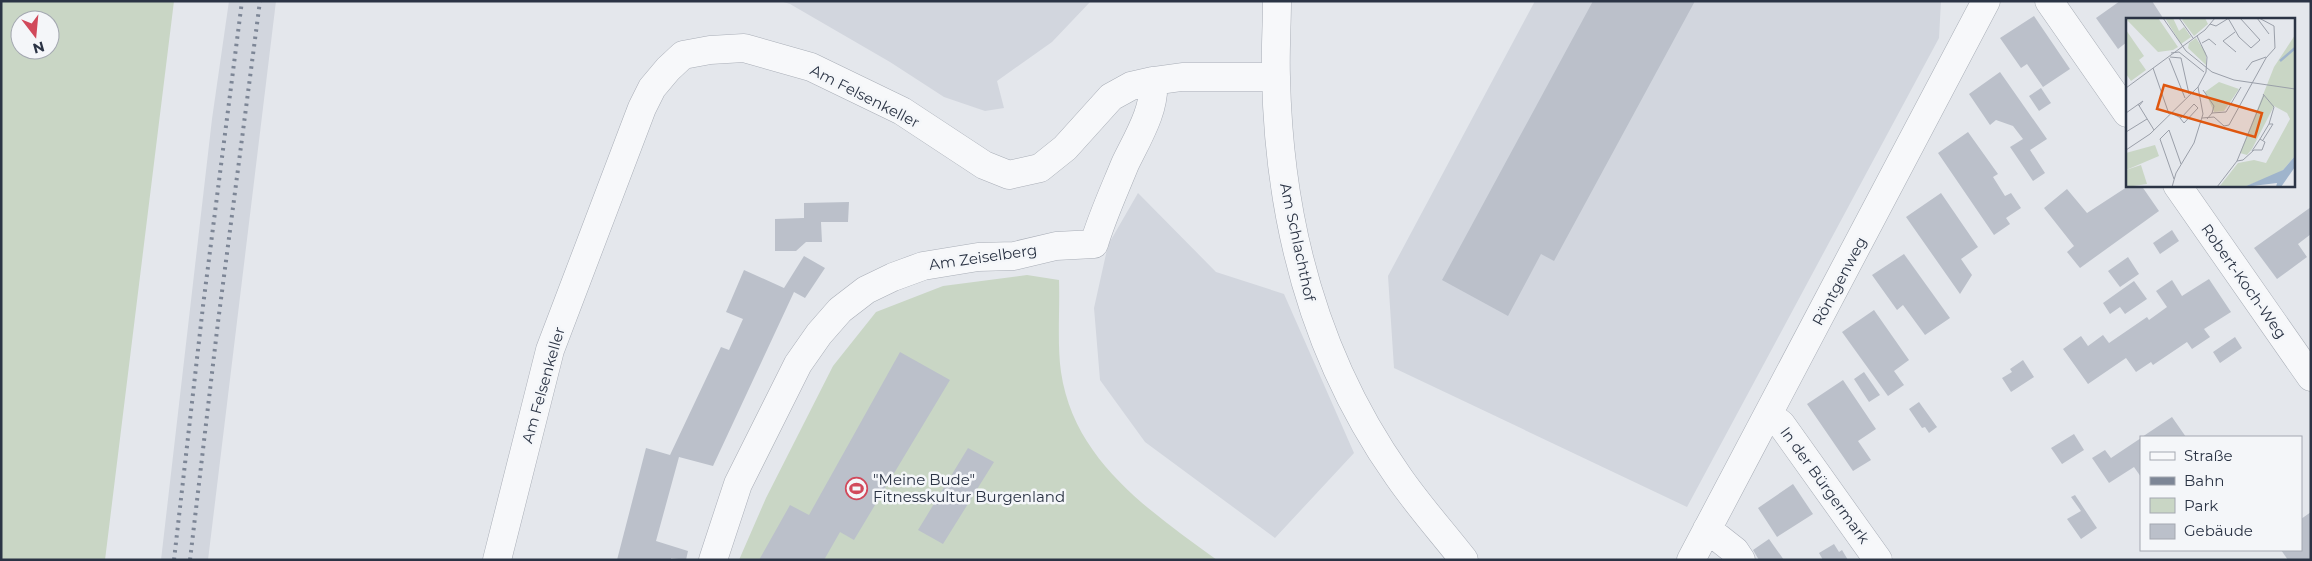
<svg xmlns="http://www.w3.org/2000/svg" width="2312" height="561" font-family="Montserrat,sans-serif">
<rect width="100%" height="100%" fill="#e4e7ec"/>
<path fill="#d2d6de" d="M 229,1 L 276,1 L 208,560 L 161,560 L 212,119 Z
M 780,1 L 1091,1 L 1052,42 L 997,81 L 1004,108 L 985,111 L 944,97 L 890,62 L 790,4 Z
M 1535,1 L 1941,1 L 1939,38 L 1687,507 L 1394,368 L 1388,276 Z
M 1138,193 L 1216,272 L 1284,294 L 1354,453 L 1275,538 L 1145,442 L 1100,380 L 1094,308 L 1108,245 Z"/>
<path fill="#c9d6c5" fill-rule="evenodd" d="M 1,1 L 174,1 L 105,560 L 1,560 ZM 20,20 L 50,20 L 50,50 L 20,50 Z
M 1027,275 L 1059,280 C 1060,309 1057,344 1061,372 C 1074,461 1150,511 1217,560 L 739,560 L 766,498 L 833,366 L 876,312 L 943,286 Z"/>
<path fill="#bbc0ca" d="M 1593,1 L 1695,1 L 1554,261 L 1541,254 L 1508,316 L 1442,280 Z
M 2120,1 L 2152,1 L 2163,18 L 2127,19 L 2127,42 L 2118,49 L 2096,18 Z
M 2034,16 L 2070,69 L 2043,87 L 2027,64 L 2021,68 L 2000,38 Z
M 2000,72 L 2047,139 L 2030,150 L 2045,173 L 2033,181 L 2010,147 L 2023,139 L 2013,126 L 1996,120 L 1990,125 L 1969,94 Z
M 2041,88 L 2051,103 L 2039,111 L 2029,96 Z
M 1968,132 L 1998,174 L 1993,177 L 2005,196 L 2011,193 L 2021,208 L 2006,218 L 2010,224 L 1994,235 L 1938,153 Z
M 2130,185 L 2141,185 L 2159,211 L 2080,268 L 2067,252 L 2074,246 L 2044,208 L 2067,189 L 2087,213 Z
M 1941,193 L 1978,247 L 1961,259 L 1972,275 L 1960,294 L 1906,217 Z
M 849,202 L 848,222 L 821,222 L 822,242 L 806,242 L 796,251 L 775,251 L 775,219 L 804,218 L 804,203 Z
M 2311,207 L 2311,234 L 2298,244 L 2307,257 L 2277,279 L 2254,248 Z
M 2172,230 L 2179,241 L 2160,254 L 2153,243 Z
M 1904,254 L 1950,318 L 1925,335 L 1903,305 L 1897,310 L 1872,275 Z
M 804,256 L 825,268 L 805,298 L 794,292 L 713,466 L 679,457 L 656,541 L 688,551 L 686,560 L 671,558 L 671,560 L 617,560 L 646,448 L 670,455 L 721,347 L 729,350 L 743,319 L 726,312 L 744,270 L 784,288 Z
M 2128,257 L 2139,274 L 2120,287 L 2108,271 Z
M 2209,279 L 2231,312 L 2204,329 L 2210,337 L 2192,349 L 2187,342 L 2153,365 L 2151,362 L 2136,372 L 2126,358 L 2088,384 L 2063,349 L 2081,336 L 2088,346 L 2103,335 L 2109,343 L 2147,317 L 2149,320 L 2167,307 L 2156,291 L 2172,280 L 2182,296 Z
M 2134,281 L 2147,299 L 2125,314 L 2120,307 L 2110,314 L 2103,303 Z
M 1874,310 L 1909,360 L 1894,371 L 1904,385 L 1888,396 L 1842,332 Z
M 2235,337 L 2242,348 L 2220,363 L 2213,352 Z
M 900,352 L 950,380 L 854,540 L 840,532 L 824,560 L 759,560 L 790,505 L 809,515 Z
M 2023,360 L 2034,377 L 2011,392 L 2002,378 L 2012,372 L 2010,369 Z
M 1864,372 L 1880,395 L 1869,402 L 1854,379 Z
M 1843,380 L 1876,429 L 1858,441 L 1871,460 L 1853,471 L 1807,404 Z
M 1919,402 L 1937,427 L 1929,433 L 1925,427 L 1922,428 L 1909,409 Z
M 2172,417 L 2186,437 L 2142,437 Z
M 2074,434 L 2084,450 L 2062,464 L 2051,448 Z
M 2141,438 L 2141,477 L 2134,467 L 2109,483 L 2092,458 L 2105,450 L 2111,458 Z
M 968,448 L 994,462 L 943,544 L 918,530 Z
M 1793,484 L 1813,514 L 1777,537 L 1758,508 Z
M 2075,495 L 2097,528 L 2081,539 L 2067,519 L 2081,511 L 2071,497 Z
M 2311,512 L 2311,560 L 2288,560 L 2281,550 L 2301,550 L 2301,519 Z
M 1769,539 L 1784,560 L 1759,560 L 1753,550 Z
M 1834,544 L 1839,552 L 1842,550 L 1848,560 L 1823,560 L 1819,553 Z"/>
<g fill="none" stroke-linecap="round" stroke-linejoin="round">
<defs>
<path id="minor" d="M 1277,1 C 1277,26 1275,52 1276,77 C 1279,222 1314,357 1398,476 C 1418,505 1442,532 1464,560
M 2049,1 L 2127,113
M 2177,185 L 2311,377
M 1769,415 L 1781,424 L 1878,560
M 1707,529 L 1735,551 L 1741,560
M 497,560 L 550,350 L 642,108 L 652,88 L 668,69 L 683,55 L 710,50 L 744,48 L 811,67 L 902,111 L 984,165 L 1009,175 L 1040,168 L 1065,148 L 1111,97 L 1131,86 L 1153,81 L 1182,77 L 1276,77
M 713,560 L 738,484 L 798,364 L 819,334 L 840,310 L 866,290 L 893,277 L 923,266 L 978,257 L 1014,256 L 1056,246 L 1094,244 C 1102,217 1114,191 1125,164 C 1137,139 1156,109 1153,81
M 1691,560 L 1986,1"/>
</defs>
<use href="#minor" stroke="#a9aeb7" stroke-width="29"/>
<use href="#minor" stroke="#f7f8fa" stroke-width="28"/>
<path stroke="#7d8696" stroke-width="4" stroke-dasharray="2.5 5" stroke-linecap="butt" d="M 174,560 L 203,306 L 242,1
M 190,560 L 218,322 L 260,1"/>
</g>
<defs>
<symbol id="stadium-ring" viewBox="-11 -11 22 22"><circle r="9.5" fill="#f4f6f9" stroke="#d1495b" stroke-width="1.5"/><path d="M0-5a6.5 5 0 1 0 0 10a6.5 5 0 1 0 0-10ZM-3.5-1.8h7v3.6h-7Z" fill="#d1495b"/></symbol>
</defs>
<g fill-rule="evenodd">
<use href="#stadium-ring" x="844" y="476" width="25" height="25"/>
</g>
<g text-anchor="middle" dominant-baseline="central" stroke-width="5" stroke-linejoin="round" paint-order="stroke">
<g font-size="15" fill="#2b3445" stroke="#f4f6f9">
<text transform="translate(865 96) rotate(27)">Am Felsenkeller</text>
<text transform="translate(1298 242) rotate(78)">Am Schlachthof</text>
<text transform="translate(983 257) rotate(-8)">Am Zeiselberg</text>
<text transform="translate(1839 281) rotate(-62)">Röntgenweg</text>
<text transform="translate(2244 281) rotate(55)">Robert-Koch-Weg</text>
<text transform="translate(543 385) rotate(-74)">Am Felsenkeller</text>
<text transform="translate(1825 485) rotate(54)">In der Bürgermark</text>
</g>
<g font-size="15" fill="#2b3445" stroke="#f4f6f9" text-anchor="start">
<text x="873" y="479">"Meine Bude"<tspan x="873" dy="17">Fitnesskultur Burgenland</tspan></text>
</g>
</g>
<g transform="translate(2126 18)">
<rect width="169" height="169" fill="#e4e7ec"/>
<path d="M 32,0 L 52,29 L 47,32 L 32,34 L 0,1 ZM 39,0 L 47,0 L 53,13 L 58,9 L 65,19 L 55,26 ZM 58,0 L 79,0 L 82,6 L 68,18 L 56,2 ZM 0,12 L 18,38 L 13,42 L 20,52 L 5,63 L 0,56 ZM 169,17 L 169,138 L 157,152 L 148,157 L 118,169 L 93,169 L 112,145 L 128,142 L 140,145 L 164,101 L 161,95 L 148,88 L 126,131 L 121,137 L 114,135 L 148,49 ZM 70,20 L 80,35 L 80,47 L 62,30 L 63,25 ZM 93,64 L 113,71 L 98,93 L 88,94 L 79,74 ZM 29,127 L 33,138 L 0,152 L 0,135 Z" fill="#c9d6c5"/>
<path d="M 15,147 L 21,166 L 0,169 L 0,152 Z" fill="#c9d6c5"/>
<path d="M 169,138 L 169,149 L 155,169 L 150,169 L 151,165 L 118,169 L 157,152 Z" fill="#9fb4cc"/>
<path fill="none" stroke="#9fb4cc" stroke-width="2.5" d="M 154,43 L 169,30"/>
<path fill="none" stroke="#9a9fa9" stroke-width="1" d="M 37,0 L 60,33 L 86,54 L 108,62 L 169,71M 53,0 L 67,20M 102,0 L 113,19 L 125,30 L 134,22 L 114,0M 131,0 L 143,16M 84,6 L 90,8 L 103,0M 109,14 L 97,23 L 110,34M 76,25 L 83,21 L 90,27M 45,35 L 53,34 L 78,54M 44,39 L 55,40 L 63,76M 43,40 L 59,80M 27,50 L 43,96M 120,52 L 126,44 L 140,39M 0,70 L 79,12 L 89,0M 77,72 L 88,88 L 86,95M 137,76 L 148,89 L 143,106M 12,86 L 28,112M 0,95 L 17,83 L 13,88M 45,95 L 55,100 L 68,86 L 72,90 L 58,105 L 54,100M 76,100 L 88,99 L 98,108 L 103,107 L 140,40 L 149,30 L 148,8 L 133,0M 81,101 L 86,95 L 100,94 L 115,69M 0,114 L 21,101M 134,121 L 143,106 L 147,106 L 137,122M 0,132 L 24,116 L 72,69M 111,143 L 117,142 L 128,132 L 136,132 L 139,124 L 134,121 L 126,133M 48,161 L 34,121 L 43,112 L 55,146M 46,169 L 50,155 L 68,125 L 77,96 L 72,69 L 80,54 L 81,39 L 71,18M 91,169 L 111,143 L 138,77"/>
<path fill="#df570f" fill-opacity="0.15" stroke="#df570f" stroke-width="2.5" d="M 38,67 L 136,95 L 129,119 L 31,91 Z"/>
<rect width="169" height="169" fill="none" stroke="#2b3445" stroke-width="2.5"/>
</g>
<rect width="2312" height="561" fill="none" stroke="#2b3445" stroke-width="5"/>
<rect x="2140" y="436" width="162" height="115" fill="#f4f6f9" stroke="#a4a8b1"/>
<rect x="2150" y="452" width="25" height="8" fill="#f7f8fa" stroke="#a4a8b1"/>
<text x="2184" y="461" font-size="15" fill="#2b3445">Straße</text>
<rect x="2150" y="477" width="25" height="8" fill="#7d8696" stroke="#a4a8b1"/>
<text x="2184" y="486" font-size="15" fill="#2b3445">Bahn</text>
<rect x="2150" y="498" width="25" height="15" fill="#c9d6c5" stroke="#a4a8b1"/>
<text x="2184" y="511" font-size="15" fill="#2b3445">Park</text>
<rect x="2150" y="524" width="25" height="15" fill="#bbc0ca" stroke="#a4a8b1"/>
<text x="2184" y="536" font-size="15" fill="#2b3445">Gebäude</text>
<g transform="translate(35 35) rotate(164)"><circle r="24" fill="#f4f6f9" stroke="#a4a8b1"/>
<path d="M0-4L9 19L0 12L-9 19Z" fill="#d1495b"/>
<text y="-8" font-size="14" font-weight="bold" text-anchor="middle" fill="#2b3445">N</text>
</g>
</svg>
